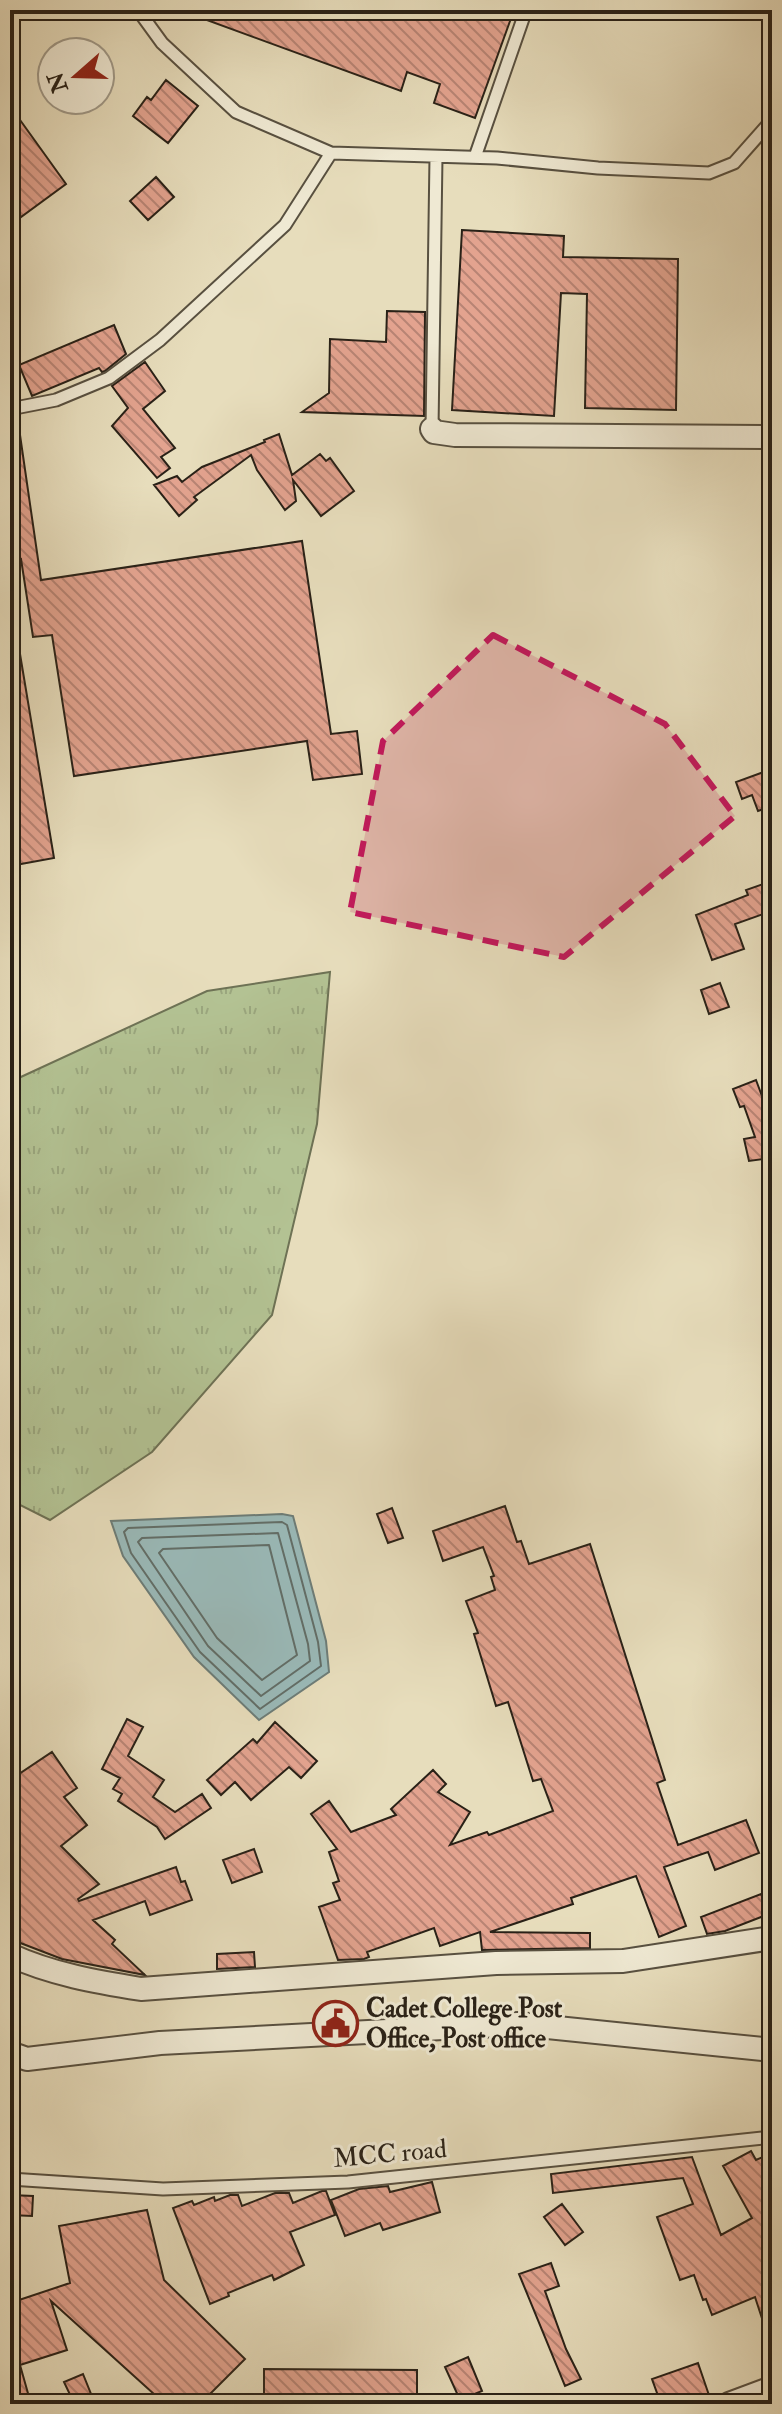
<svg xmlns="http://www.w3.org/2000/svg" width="782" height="2414" font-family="'IM FELL Double Pica',serif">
<defs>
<pattern id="grass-tufts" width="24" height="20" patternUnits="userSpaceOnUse" patternTransform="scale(2)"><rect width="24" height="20" fill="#b3c293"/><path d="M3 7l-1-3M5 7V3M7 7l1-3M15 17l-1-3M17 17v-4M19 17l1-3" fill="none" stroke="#9aa67e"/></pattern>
<pattern id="building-back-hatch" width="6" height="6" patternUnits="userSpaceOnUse" patternTransform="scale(2)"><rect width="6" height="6" fill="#e3a38f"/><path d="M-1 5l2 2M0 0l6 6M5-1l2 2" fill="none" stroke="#b88474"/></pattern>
</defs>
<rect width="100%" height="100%" fill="#e7ddbc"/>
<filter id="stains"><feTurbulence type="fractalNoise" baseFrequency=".0025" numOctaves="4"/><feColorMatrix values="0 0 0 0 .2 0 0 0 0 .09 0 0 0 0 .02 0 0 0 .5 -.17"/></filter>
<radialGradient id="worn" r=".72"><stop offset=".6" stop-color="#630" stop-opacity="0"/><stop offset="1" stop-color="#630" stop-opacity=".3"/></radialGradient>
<path fill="url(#grass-tufts)" stroke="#6e7255" stroke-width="2" d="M 330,972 L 317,1124 L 272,1315 L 152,1452 L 50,1520 L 10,1500 L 10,1082 L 207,991 Z"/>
<path fill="#9abab9" stroke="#6d7d78" stroke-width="2" d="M 282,1514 L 293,1516 L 326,1641 L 329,1672 L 259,1720 L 194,1657 L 123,1556 L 111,1521 Z"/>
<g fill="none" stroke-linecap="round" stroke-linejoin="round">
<path stroke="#626e68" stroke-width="2" d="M 282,1522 L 287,1525 L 318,1642 L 321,1666 L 260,1709 L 200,1652 L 131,1553 L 124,1532 L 128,1528 Z
M 278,1533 L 308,1644 L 310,1661 L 261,1696 L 208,1646 L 138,1542 L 142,1538 Z
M 269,1545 L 297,1655 L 262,1680 L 217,1638 L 159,1553 L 163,1549 Z"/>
</g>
<path fill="url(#building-back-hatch)" stroke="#292117" stroke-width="2" d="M 185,10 L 514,10 L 475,118 L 434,103 L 440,84 L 407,72 L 401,91 L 185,12 Z
M 166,80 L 198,106 L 168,143 L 133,116 L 147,97 L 151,100 Z
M 10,106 L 66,184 L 21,217 L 10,201 Z
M 156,177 L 174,197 L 148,220 L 130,201 Z
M 462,230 L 564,236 L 563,257 L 678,259 L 676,410 L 585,408 L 587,294 L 561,293 L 554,416 L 452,410 Z
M 387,311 L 425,312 L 424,416 L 302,412 L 329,393 L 330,339 L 386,342 Z
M 114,325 L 126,354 L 105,371 L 102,372 L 99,368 L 32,396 L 19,365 Z
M 145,362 L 165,391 L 143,409 L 175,448 L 161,457 L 170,468 L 157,478 L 112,426 L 128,408 L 112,386 Z
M 279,434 L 292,475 L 320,454 L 326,461 L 330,458 L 354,491 L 321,516 L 293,480 L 296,501 L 285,510 L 257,470 L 251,455 L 194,497 L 197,500 L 179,516 L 154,485 L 177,476 L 182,482 L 202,467 L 265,442 L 264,440 Z
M 20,435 L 41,580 L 302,541 L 331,734 L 357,731 L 362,774 L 313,780 L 307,741 L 74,776 L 52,635 L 33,637 L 21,559 L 10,561 L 10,436 Z
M 19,648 L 54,858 L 10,866 L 10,649 Z
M 772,769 L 772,806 L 758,811 L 752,795 L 742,799 L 736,782 Z
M 772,881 L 772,911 L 735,924 L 744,949 L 712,960 L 696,915 L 748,895 L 746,890 Z
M 720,983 L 729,1007 L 709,1014 L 701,990 Z
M 756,1080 L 772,1123 L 772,1178 L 770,1178 L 763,1159 L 749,1161 L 744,1139 L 755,1137 L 744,1106 L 740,1107 L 733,1089 Z
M 505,1506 L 517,1542 L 521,1541 L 529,1564 L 590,1544 L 665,1780 L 657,1783 L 678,1845 L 746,1820 L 759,1853 L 715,1870 L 708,1852 L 664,1867 L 686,1926 L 659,1937 L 636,1876 L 571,1898 L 573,1904 L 490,1932 L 590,1933 L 590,1948 L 482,1950 L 480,1932 L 440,1946 L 434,1928 L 367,1952 L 369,1957 L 364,1959 L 338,1960 L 319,1907 L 340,1900 L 333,1883 L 339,1881 L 329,1852 L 337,1849 L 311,1814 L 329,1801 L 351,1832 L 396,1815 L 391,1809 L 433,1770 L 446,1784 L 438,1792 L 470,1812 L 450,1845 L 487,1832 L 489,1835 L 553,1811 L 541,1779 L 533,1781 L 508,1702 L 496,1706 L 474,1634 L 478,1633 L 466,1601 L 495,1590 L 491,1577 L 494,1576 L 483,1547 L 443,1561 L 433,1531 Z
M 392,1508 L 403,1538 L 388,1543 L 377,1514 Z
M 127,1719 L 143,1727 L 128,1756 L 164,1780 L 153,1797 L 175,1812 L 202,1794 L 211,1808 L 165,1839 L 157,1827 L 118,1801 L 122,1794 L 113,1789 L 120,1778 L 102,1769 Z
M 275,1722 L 317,1761 L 301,1778 L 289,1767 L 251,1800 L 235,1782 L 221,1795 L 207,1780 L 253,1739 L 257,1743 Z
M 52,1752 L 77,1788 L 64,1797 L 87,1825 L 61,1846 L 99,1884 L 78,1899 L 79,1901 L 176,1867 L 181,1882 L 185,1881 L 192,1900 L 150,1915 L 145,1901 L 93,1920 L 115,1940 L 112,1944 L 145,1975 L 62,1959 L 10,1939 L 10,1780 Z
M 254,1849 L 262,1872 L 232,1883 L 223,1860 Z
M 761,1894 L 769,1914 L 725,1931 L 707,1934 L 701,1917 Z
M 254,1952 L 255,1967 L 217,1969 L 217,1954 Z
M 751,2151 L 756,2160 L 772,2153 L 772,2340 L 769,2340 L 755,2297 L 712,2315 L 706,2299 L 703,2300 L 694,2275 L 680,2280 L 657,2217 L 693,2204 L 683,2178 L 553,2193 L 551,2174 L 692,2157 L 721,2235 L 752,2218 L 723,2166 Z
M 432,2182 L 440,2212 L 383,2230 L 380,2223 L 345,2236 L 331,2200 L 359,2189 L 388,2186 L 390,2192 Z
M 322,2191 L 326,2191 L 335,2215 L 290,2232 L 304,2265 L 274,2280 L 272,2275 L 228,2293 L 229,2296 L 210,2304 L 173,2208 L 192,2201 L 194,2205 L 214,2197 L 215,2201 L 230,2195 L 238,2195 L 242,2206 L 275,2193 L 289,2193 L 293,2203 Z
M 10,2195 L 33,2196 L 32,2216 L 10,2215 Z
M 562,2204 L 583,2232 L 565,2245 L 544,2217 Z
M 147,2210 L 164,2280 L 245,2359 L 200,2404 L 165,2404 L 51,2301 L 67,2350 L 20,2365 L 31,2404 L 10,2404 L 10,2303 L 70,2283 L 59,2226 Z
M 551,2263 L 559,2286 L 545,2291 L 566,2349 L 581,2379 L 565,2386 L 519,2274 Z
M 468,2357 L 482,2391 L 460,2400 L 445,2367 Z
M 698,2363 L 712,2404 L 661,2404 L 652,2379 Z
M 264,2369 L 417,2370 L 417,2404 L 264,2404 Z
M 83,2374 L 91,2394 L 73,2401 L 64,2382 Z"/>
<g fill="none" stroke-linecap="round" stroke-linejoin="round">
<defs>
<path id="service" d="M 331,153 L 497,158 L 598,168 L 709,173 L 734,163 L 772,120
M 475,157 L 526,10
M 10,409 L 56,400 L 109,378 L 160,340 L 285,225 L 331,153 L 236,112 L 162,43 L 138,10
M 432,429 L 436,157
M 10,2179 L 163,2189 L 348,2182 L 772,2137"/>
<path id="minor" d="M 432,429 L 434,432 L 455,435 L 772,437
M 10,1955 C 51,1974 97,1982 141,1989 L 496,1963 L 623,1961 L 772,1938
M 10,2053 L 27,2059 L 160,2043 L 518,2024 L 772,2050
M 729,2404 L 772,2388"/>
</defs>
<use href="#service" stroke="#585040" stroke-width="15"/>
<use href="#minor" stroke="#585040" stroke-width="26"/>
<use href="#service" stroke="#efe9d3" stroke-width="11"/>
<use href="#minor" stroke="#efe9d3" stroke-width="22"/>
</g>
<path fill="#c2185b" fill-opacity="0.2" stroke="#c2185b" stroke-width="6" stroke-dasharray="16 10" stroke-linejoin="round" d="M 493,635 L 665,724 L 735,816 L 564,957 L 350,912 L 383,741 Z"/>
<defs>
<symbol id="civic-ring" viewBox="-11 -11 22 22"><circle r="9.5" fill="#efe9d3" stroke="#8f2418" stroke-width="1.5"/><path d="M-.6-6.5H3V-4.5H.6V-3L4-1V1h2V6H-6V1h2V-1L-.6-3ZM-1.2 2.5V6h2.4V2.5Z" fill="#8f2418"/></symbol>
</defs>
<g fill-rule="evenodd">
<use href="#civic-ring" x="310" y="1998" width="51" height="51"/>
</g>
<g text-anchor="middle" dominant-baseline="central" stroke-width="6" stroke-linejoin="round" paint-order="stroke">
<g font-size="26" font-weight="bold" fill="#292117" stroke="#efe9d3" text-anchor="start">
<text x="366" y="2009">Cadet College Post<tspan x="366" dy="30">Office, Post office</tspan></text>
</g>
<g font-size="26" fill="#292117" stroke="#efe9d3">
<text transform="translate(390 2154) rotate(-5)">MCC road</text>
</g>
</g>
<rect width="782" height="2414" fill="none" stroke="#e7ddbc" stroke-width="40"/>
<rect x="12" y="12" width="758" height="2390" fill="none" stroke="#292117" stroke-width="4"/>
<rect x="20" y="20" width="742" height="2374" fill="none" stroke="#292117" stroke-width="2"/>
<g transform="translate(76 76) rotate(250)"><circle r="38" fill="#efe9d3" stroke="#a09988" stroke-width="2"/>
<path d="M0-6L14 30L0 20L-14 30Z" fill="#8f2418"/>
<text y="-12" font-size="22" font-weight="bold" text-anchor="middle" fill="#292117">N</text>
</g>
<rect width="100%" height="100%" filter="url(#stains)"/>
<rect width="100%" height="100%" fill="url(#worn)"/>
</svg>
